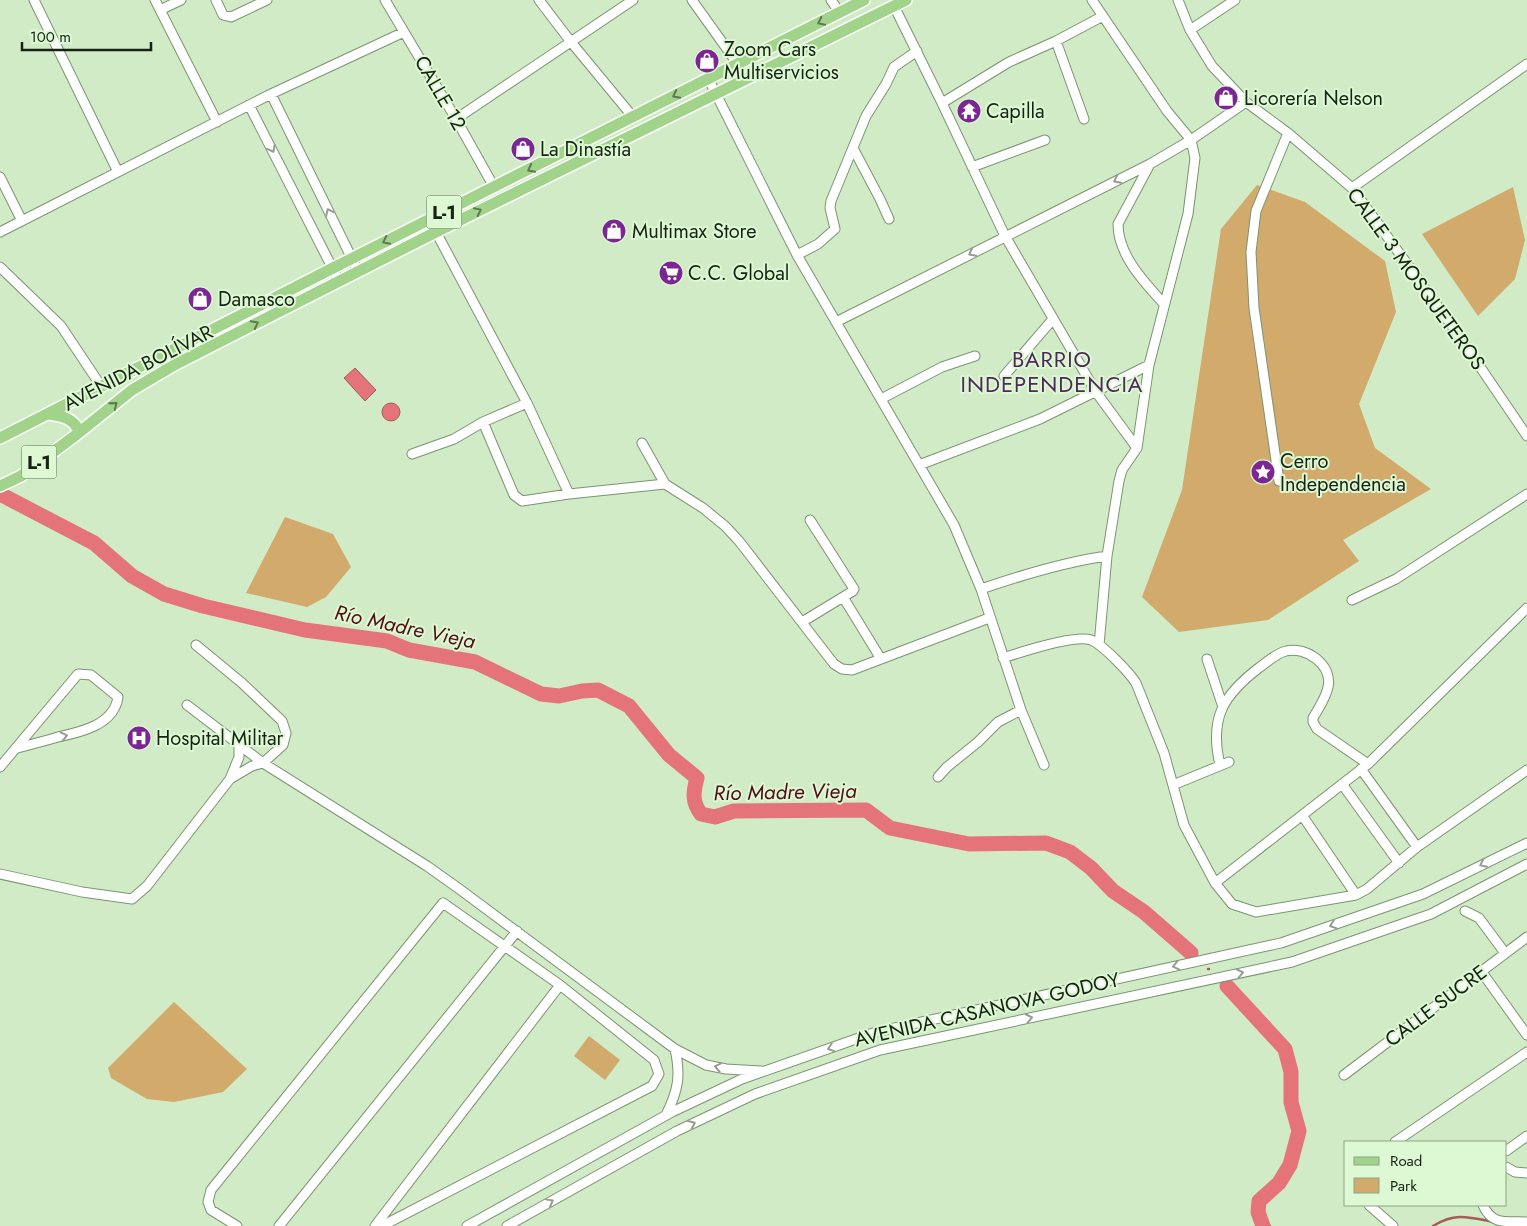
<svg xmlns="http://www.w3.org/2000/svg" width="1527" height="1226" font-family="Jost,sans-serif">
<rect width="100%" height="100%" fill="#d0ebc6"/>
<path fill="#d2aa6b" d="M 1257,185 L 1305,202 L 1385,261 L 1396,312 L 1359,404 L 1375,448 L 1431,489 L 1343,540 L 1359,561 L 1268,620 L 1179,632 L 1142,597 L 1182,490 L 1221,229 Z
M 1513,187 L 1525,240 L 1515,279 L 1478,316 L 1422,234 Z
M 285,517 L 333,534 L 351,567 L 326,597 L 307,607 L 246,593 Z
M 174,1002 L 247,1069 L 223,1092 L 174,1102 L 147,1099 L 111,1078 L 108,1068 Z
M 589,1036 L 620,1060 L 605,1080 L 574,1056 Z"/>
<path fill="#e4737a" stroke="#a65a5b" d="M 355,368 L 376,390 L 365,401 L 344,378 Z
M382 412a9 9 0 1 1 18 0a9 9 0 1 1-18 0Z"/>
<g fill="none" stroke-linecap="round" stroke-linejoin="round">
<path stroke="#a65a5b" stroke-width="2.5" d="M 1208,969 L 1209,969
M 1263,1223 L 1270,1226
M 1433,1226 C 1455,1212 1469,1217 1493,1222"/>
<path stroke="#e4737a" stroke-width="15" d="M 0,494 L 94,543 L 132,576 L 164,594 L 203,606 L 305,630 L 387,641 L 409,650 L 475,662 L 541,694 L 559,696 L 582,691 L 598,690 L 629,706 L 669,755 L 697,778 C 693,793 692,802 701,814 L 715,817 L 734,811 L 866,810 L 890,828 L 969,844 L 1046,843 L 1070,852 L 1091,868 L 1113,891 L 1144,912 L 1191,953
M 1227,986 L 1285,1049 L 1291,1072 L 1291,1102 L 1299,1131 L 1290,1165 L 1279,1183 L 1259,1201 L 1258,1212 L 1263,1226"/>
<defs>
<path id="minor" d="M 34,0 L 118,172
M 155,0 L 217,122
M 216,0 L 223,15 L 231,17 L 267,0
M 385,0 L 456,119 L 494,187
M 539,0 L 571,42 L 633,117
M 692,0 L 737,63
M 831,0 L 840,13
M 1092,0 L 1167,111 L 1191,140 L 1195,158 L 1188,214 L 1149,365 L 1137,448 L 1122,470 L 1119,481 L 1107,556 L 1099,645
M 1178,0 L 1190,30 L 1212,66 L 1246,102 L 1288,133 L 1352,188 L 1455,330 L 1527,436
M 894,6 L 942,103 L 1005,236 L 1096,392 L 1137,448
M 160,10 L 181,0
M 1190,30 L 1235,0
M 1056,41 L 1084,119
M 708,78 L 797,255 L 954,525 L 981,589 L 1021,710 L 1044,765
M 271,94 L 358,271
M 942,103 L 1009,62 L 1056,41 L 1103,16
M 249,105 L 339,281
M 456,119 L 633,0
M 853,148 L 880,199 L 889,219
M 1150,164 L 1118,224 C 1118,255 1144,282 1164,304
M 972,167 L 1045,140
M 0,177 L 22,221
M 1352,188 L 1527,64
M 0,232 L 271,94 L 404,32
M 436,232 L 527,403 L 569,494
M 797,255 L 818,244 L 835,229 L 830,208 L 831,201 L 866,116 L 886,84 L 894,67 L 917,51
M 0,267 L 61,326 L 101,386
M 836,322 L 1150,164 L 1191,140 L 1246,102
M 1004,376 L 1053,319
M 881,399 L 942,367 L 975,356
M 483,422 L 514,495 L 522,501 L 569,494 L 665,484
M 642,443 L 665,484 L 703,508 L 725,526 L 739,541 L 834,664 L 842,669 L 852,670 L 989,618
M 412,454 L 454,439 L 483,422 L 527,403
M 919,465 L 1040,419 L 1149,365
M 1279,481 L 1254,308 L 1251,252 L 1256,211 L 1288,133
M 981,589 C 1022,575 1064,562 1107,556
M 843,597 L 881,659
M 1352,600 L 1396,579 L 1527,494
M 802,622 L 853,591 L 854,589 L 810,520
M 196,645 L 242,683 L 282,721 L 286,733 L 283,745 L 263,763 L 252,766 L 230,779
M 1003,658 C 1021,652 1075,634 1091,640 C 1103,645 1129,672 1136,683 L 1164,753 L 1184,825 L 1215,883 L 1232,904 L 1256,912 L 1356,895 L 1367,889 L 1417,847 L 1527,770
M 1207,659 L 1223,707
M 187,705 L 263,763 L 427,866 L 458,888 L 675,1049 L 706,1065 L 726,1069 L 761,1071
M 1220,765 C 1209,718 1223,695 1260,667 C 1267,662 1277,653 1286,651 C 1306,646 1333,665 1328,687 C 1326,698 1318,709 1313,718 L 1313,722 L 1317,729 L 1368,764
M 0,767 L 78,674 L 91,675 L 118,697 C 114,725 81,732 58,737 C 44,741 30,745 17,748
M 1361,769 L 1417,847
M 938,777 L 947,767 L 978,742 L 998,722 L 1021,710
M 1342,784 L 1399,863
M 1173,785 L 1229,762
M 1302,815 L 1356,895
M 0,874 L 82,892 L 132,899 L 147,886 L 230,779 L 239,757 L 239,746
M 1215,883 L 1368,764 L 1527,608
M 1465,911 L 1479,918 L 1505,953
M 1481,971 L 1527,1035
M 1344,1075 L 1527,937
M 666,1115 C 678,1091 681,1076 675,1049
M 1395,1142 L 1527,1052
M 1506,1151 L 1527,1136
M 1506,1167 L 1515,1172 L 1527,1173
M 1369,1205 L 1393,1226
M 1483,1205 C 1492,1226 1507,1221 1527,1222
M 237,1226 L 211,1210 L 208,1202 L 211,1190 L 443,903 L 560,985 L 654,1060 L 659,1074 L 652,1086 L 382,1226
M 279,1226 L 517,931
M 375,1226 L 560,985
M 467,1226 L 672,1112 L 742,1079 L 876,1032 L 1281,943 L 1423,894 L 1527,843
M 507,1226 L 677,1131 L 755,1094 L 880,1050 L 1292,962 L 1431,914 L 1527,864"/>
<path id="major" d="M 49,414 C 62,416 73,418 79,431
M 0,438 L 333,268 L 864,0
M 0,486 L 21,476 L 76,435 L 132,390 L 176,364 L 436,232 L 906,0"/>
</defs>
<use href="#minor" stroke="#7b9472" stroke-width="11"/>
<use href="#major" stroke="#fff" stroke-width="14"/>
<use href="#minor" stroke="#fff" stroke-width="9"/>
<use href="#major" stroke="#a1d38b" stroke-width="11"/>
</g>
<defs><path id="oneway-chevron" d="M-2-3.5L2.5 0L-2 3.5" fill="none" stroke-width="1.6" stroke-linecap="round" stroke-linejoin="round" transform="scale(1.25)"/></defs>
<g stroke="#5c7a50">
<use href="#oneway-chevron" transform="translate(821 22) rotate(154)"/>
<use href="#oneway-chevron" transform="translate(676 95) rotate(153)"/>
<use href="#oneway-chevron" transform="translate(531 169) rotate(153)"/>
<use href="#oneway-chevron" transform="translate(478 211) rotate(-26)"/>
<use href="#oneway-chevron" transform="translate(386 241) rotate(154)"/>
<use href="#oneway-chevron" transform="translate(255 324) rotate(-27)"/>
<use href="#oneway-chevron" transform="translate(114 405) rotate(-39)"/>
</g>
<g stroke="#979b95">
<use href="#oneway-chevron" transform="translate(272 149) rotate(62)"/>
<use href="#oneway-chevron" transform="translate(1117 180) rotate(153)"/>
<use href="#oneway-chevron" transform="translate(329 212) rotate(-116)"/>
<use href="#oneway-chevron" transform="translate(972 253) rotate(153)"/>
<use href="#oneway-chevron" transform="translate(64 736) rotate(-13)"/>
<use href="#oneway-chevron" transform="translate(1483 864) rotate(154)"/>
<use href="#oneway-chevron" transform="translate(1333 925) rotate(161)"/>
<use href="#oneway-chevron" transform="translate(1176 966) rotate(167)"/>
<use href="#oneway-chevron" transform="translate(1240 973) rotate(-12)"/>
<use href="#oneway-chevron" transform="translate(1029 1018) rotate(-12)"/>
<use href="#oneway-chevron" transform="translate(831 1048) rotate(161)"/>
<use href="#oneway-chevron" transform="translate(718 1067) rotate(-169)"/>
<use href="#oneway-chevron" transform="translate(692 1124) rotate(-25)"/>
<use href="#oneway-chevron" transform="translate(550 1202) rotate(-29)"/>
</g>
<defs>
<symbol id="shop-disc" viewBox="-11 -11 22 22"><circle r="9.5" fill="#7c2694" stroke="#ddf9d3"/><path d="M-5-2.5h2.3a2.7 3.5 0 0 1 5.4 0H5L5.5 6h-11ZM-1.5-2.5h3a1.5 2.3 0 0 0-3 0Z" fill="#fff"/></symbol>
<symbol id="temple-disc" viewBox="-11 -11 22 22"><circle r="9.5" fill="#7c2694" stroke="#ddf9d3"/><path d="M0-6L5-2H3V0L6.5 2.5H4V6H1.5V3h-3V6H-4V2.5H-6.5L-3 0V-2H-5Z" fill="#fff"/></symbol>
<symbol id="supermarket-disc" viewBox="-11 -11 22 22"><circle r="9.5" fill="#7c2694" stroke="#ddf9d3"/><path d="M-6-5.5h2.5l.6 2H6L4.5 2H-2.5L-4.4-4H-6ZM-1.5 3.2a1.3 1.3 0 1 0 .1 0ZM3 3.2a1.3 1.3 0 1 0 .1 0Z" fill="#fff"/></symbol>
<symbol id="sight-disc" viewBox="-11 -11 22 22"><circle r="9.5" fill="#7c2694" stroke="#ddf9d3"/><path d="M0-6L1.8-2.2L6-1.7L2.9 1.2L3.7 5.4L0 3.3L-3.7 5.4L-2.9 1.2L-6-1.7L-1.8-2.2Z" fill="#fff"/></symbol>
<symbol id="hospital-disc" viewBox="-11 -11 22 22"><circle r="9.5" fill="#7c2694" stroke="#ddf9d3"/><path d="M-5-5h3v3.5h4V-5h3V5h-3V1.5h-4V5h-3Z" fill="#fff"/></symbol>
</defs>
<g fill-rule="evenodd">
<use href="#shop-disc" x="693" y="47" width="28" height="28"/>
<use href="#shop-disc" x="1212" y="84" width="28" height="28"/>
<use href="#temple-disc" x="955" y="97" width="28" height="28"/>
<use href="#shop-disc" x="509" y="135" width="28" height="28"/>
<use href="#shop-disc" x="600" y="217" width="28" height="28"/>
<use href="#supermarket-disc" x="657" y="259" width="28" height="28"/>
<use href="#shop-disc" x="186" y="285" width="28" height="28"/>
<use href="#sight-disc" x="1249" y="458" width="28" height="28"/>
<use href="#hospital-disc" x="125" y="724" width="28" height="28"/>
</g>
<g text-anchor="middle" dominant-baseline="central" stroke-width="4" stroke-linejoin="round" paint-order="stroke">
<g fill="#ddf9d3" stroke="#52624d" stroke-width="1">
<rect x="426.5" y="195.5" width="35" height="33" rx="4"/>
<rect x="21.5" y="445.5" width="35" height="33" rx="4"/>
</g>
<g font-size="19" font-weight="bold" fill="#172114">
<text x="444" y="212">L-1</text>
<text x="39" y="462">L-1</text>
</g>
<g font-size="20" fill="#172114" stroke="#ddf9d3" text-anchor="start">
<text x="724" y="49">Zoom Cars<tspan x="724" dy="23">Multiservicios</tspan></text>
<text x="1244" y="98">Licorería Nelson</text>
<text x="986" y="111">Capilla</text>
<text x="540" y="149">La Dinastía</text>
<text x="632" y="231">Multimax Store</text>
<text x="688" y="273">C.C. Global</text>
<text x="218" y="299">Damasco</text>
<text x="1280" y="461">Cerro<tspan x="1280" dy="23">Independencia</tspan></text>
<text x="156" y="738">Hospital Militar</text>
</g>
<g font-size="20" fill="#172114" stroke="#ddf9d3">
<text transform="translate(440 93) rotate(60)">CALLE 12</text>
<text transform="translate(1416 279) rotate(54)">CALLE 3 MOSQUETEROS</text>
<text transform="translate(138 368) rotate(-27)">AVENIDA BOLÍVAR</text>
<text transform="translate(1436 1006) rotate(-37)">CALLE SUCRE</text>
<text transform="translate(987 1010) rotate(-13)">AVENIDA CASANOVA GODOY</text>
</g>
<g font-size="21" font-style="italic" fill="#540c18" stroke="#ddf9d3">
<text transform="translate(405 627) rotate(12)">Río Madre Vieja</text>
<text transform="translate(785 792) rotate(-1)">Río Madre Vieja</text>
</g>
<g font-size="22" letter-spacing="1" fill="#50275c" stroke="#ddf9d3">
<text x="1052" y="359">BARRIO<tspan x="1052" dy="25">INDEPENDENCIA</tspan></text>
</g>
</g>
<rect x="1344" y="1141" width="162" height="65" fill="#ddf9d3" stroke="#8ea387"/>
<rect x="1354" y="1157" width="25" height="8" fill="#a1d38b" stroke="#8ea387"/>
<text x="1390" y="1166" font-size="15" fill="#172114">Road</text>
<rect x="1354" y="1178" width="25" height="15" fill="#d2aa6b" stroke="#8ea387"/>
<text x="1390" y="1191" font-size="15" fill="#172114">Park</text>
<path d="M22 42v8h129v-8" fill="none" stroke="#172114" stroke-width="2.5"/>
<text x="30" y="42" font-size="15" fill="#172114" stroke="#ddf9d3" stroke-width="4" paint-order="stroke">100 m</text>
</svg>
